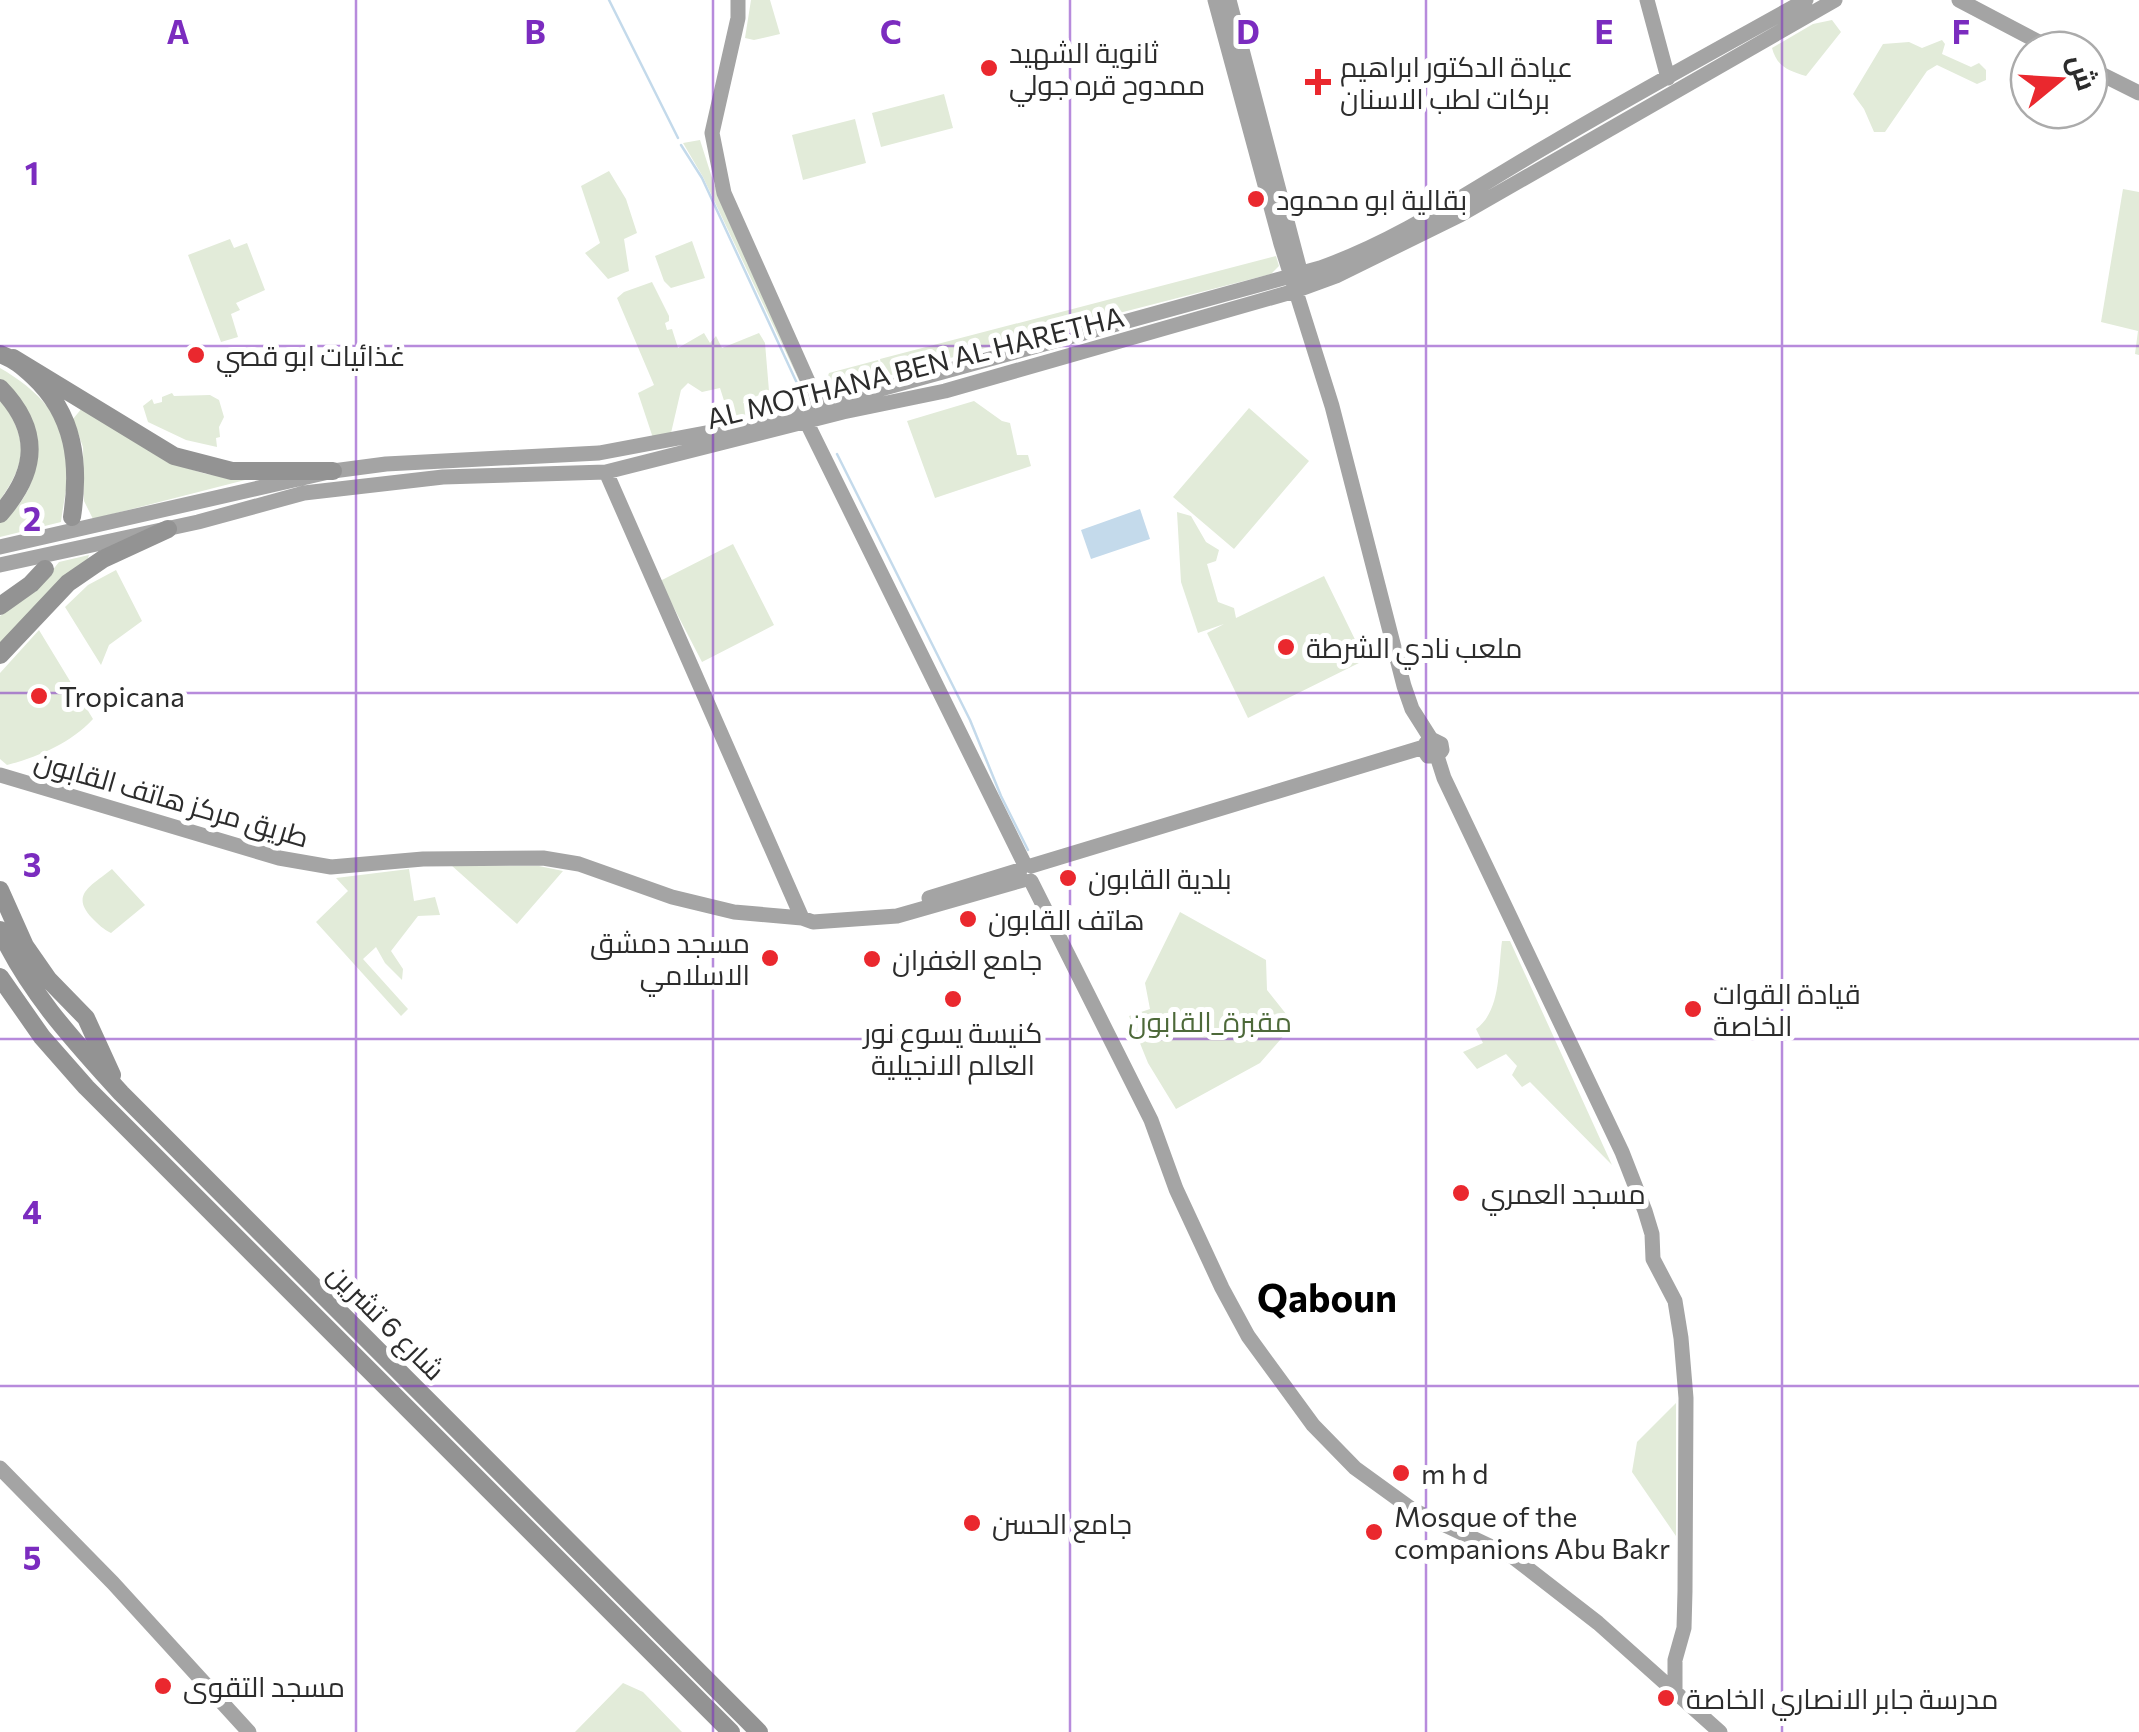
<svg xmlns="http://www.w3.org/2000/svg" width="2139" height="1732" font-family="Commissioner,Cairo,sans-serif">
<rect width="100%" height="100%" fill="#fff"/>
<path fill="#e2ebd9" d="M 751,0 L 770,0 L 780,34 L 754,40 L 745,38 Z
M 1832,20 L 1841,32 L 1806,76 C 1789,71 1777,67 1772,48 L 1813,24 Z
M 1942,40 L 1945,44 L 1942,54 L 1971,67 L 1979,63 L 1986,70 L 1986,80 L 1977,84 L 1937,65 L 1927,71 L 1885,132 L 1874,132 L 1864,109 L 1853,94 L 1883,44 L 1909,42 L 1922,48 Z
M 944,94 L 953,128 L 881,147 L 872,113 Z
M 855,119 L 866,163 L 803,180 L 792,135 Z
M 700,140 L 714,184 L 805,393 L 703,177 L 683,143 Z
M 609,171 L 626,199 L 637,233 L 624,239 L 629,271 L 608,279 L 585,253 L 600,243 L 581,186 Z
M 2123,189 L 2139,192 L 2139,355 L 2135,354 L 2138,331 L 2101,322 Z
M 230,239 L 234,248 L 247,243 L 265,290 L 236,303 L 240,310 L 231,314 L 238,337 L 221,342 L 188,255 Z
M 692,241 L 705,278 L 671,288 L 664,281 L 655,256 Z
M 1276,256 L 1279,266 L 1271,274 L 1006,342 L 832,392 L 826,381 L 829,373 L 878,360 L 883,374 L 880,359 Z
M 652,282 L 669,316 L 669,321 L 665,323 L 667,330 L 672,329 L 678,348 L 704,333 L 710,343 L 716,336 L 722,348 L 759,333 L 765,343 L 769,391 L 743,402 L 753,417 L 731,423 L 720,388 L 702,392 L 688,383 L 681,390 L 671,433 L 653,438 L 638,393 L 654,385 L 617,298 L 624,292 Z
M 0,368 C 37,389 69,421 69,466 C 68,484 63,504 61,522 L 0,537 L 0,523 C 48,489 50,414 0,382 Z
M 172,393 L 174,396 L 210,395 L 219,400 L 224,417 L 219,427 L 220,437 L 216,438 L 217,447 L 186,440 L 148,422 L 143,406 L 152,399 L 154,404 L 162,402 L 162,397 Z
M 0,398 C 27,438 29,459 0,500 Z
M 974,401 L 1002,421 L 1010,423 L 1017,455 L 1028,455 L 1031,466 L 935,498 L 907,421 Z
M 82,408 L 167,462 L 206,474 L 249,479 L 93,519 L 84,501 L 83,447 L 73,419 Z
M 1249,408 L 1309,461 L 1234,549 L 1173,497 Z
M 1177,512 L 1191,516 L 1206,542 L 1219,550 L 1216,561 L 1207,564 L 1218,602 L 1234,608 L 1236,618 L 1324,576 L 1365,660 L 1248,718 L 1207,633 L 1224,624 L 1198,633 L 1181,582 Z
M 733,544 L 774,625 L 702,662 L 660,581 Z
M 89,555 L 87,561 L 0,644 L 0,616 L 36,591 L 59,562 Z
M 116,570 L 142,621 L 109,645 L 101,665 L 65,607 L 88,585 Z
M 39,630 L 93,719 C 71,743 38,757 7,765 L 0,759 L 0,673 Z
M 451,865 L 539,866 L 563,871 L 517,924 Z
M 112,869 L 145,905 L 111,933 C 103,929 99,925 92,918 C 69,894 93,885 112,869 Z
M 409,869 L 414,901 L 435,897 L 440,915 L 418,916 L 391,951 L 403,969 L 402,980 L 385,963 L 376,947 L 363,959 L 408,1009 L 401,1016 L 316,922 L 348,891 L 336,878 Z
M 1180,912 L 1266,960 L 1267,990 L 1294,1024 L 1260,1063 L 1176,1109 L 1148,1063 L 1129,1016 L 1150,1009 L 1145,983 Z
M 1502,941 L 1510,941 L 1612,1165 L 1530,1082 L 1522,1087 L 1512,1075 L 1517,1066 L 1506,1054 L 1477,1069 L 1463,1052 L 1483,1043 L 1476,1029 C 1501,1011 1498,970 1502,941 Z
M 1676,1403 L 1676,1536 L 1632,1472 L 1637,1442 Z
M 623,1683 L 643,1692 L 682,1732 L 575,1732 Z"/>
<path fill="#c4daeb" d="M 1140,509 L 1150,539 L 1091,559 L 1081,530 Z"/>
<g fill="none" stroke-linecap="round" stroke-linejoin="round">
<path stroke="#c4daeb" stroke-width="2.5" d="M 609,0 L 678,138
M 681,145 L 702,178 L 802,394
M 837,454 L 970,720 L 1001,796 L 1028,850"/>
<path stroke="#a4a4a4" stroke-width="15" d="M 738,0 L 738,18 L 712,133 L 724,193 L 819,406
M 1215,0 L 1281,244 L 1332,406 L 1404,686 L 1412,709 L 1431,739
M 1229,0 L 1303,282
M 1647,0 L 1668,78
M 1959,0 L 2054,50
M 2089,68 L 2139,93
M 806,421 L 1025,865
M 606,472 L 802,918
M 0,547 L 333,471 L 386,464 L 599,453 L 716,431 L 819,406 L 1320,268 C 1403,239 1477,186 1554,142 C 1637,93 1722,47 1806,0
M 0,565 L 198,522 L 304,493 L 443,477 L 606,472 L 843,412 L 945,391 L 1295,291 L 1336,276 L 1460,215 L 1835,0
M 1437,756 L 1428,756 L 1424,750 L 1426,743 L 1431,739 L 1441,744 L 1442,750 L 1437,756 L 1444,778 L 1622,1152 L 1645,1211 L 1652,1234 L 1653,1259 L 1675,1301 L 1681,1338 L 1686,1398 L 1685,1591 L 1684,1628 L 1675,1660 L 1675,1693
M 0,775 L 279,858 L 331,867 L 423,859 L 543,858 L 579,864 L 672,897 L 734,912 L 802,918 L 813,922 L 897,916 L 1023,880
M 1031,866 L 1424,747
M 1031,881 L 1151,1120 L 1176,1189 L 1222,1288 L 1248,1336 L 1313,1425 L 1355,1468 L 1413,1510 L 1513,1557 L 1598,1623 L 1720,1732
M 929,898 L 1020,870
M 0,1468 L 113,1583 L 249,1732"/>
<path stroke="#939393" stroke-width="18" d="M 0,354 C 14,359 22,366 33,376 C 75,415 80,464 72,517
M 13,358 L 174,456 L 232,471 L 333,471
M 0,388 C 41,430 38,471 0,514
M 0,606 L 31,584 L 45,569
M 0,655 L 68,583 L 103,559 L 168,529
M 0,890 L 25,946 L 48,979 L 86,1018 L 112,1075
M 0,930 C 29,993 75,1042 121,1093 L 759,1732
M 0,977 L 42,1037 L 86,1087 L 731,1732"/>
</g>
<path fill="none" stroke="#7b2cbf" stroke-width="2.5" stroke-opacity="0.55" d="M 356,0 L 356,1732M 713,0 L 713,1732M 1070,0 L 1070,1732M 1426,0 L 1426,1732M 1782,0 L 1782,1732M 0,346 L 2139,346M 0,693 L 2139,693M 0,1039 L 2139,1039M 0,1386 L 2139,1386"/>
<g fill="#ea282e" stroke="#fff" stroke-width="4">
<circle cx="989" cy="68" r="10"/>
<path d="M1313 67h10v10h10v10h-10v10h-10v-10h-10v-10h10z"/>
<circle cx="1256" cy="199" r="10"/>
<circle cx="196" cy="355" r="10"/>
<circle cx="1286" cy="647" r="10"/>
<circle cx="39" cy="696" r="10"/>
<circle cx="1068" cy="878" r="10"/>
<circle cx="968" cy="919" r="10"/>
<circle cx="770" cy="958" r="10"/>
<circle cx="872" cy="959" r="10"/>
<circle cx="953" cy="999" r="10"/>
<circle cx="1693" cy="1009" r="10"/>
<circle cx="1461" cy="1193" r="10"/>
<circle cx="1401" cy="1473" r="10"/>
<circle cx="972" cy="1523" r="10"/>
<circle cx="1374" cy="1532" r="10"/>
<circle cx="163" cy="1686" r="10"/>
<circle cx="1666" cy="1698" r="10"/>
</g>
<g text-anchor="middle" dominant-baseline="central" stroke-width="10" stroke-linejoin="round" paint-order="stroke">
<g font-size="28" fill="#2c2c2c" stroke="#fff" text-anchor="start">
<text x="1009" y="52">ثانوية الشهيد<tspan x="1009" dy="32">ممدوح قره جولي</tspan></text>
<text x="1340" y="66">عيادة الدكتور ابراهيم<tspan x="1340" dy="32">بركات لطب الاسنان</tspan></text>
<text x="1276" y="199">بقالية ابو محمود</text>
<text x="216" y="355">غذائيات ابو قصي</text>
<text x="1306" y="647">ملعب نادي الشرطة</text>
<text x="59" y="696">Tropicana</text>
<text x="1088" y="878">بلدية القابون</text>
<text x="988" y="919">هاتف القابون</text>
<text x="750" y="942" text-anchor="end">مسجد دمشق<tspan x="750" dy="32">الاسلامي</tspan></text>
<text x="892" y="959">جامع الغفران</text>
<text x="1713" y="993">قيادة القوات<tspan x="1713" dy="32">الخاصة</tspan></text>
<text x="953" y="1032" text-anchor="middle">كنيسة يسوع نور<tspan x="953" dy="32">العالم الانجيلية</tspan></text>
<text x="1481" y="1193">مسجد العمري</text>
<text x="1421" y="1473">m h d</text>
<text x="1394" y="1516">Mosque of the<tspan x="1394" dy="32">companions Abu Bakr</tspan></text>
<text x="992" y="1523">جامع الحسن</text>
<text x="183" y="1686">مسجد التقوى</text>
<text x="1686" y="1698">مدرسة جابر الانصاري الخاصة</text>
</g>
<g font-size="28" fill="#2c2c2c" stroke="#fff">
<text transform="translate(915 367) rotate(-14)">AL MOTHANA BEN AL HARETHA</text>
<text transform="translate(172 798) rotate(16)">طريق مركز هاتف القابون</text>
<text transform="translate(387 1321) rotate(45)">شارع 6 تشرين</text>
</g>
<g font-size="28" fill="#4d6939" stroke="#fff">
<text x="1210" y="1021">مقبرة_القابون</text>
</g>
<g font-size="38" font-weight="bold" fill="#000" stroke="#fff">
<text x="1327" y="1296">Qaboun</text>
</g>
</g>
<g font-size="32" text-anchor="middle" font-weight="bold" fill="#7b2cbf" stroke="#fff" stroke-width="10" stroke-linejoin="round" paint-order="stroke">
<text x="178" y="44">A</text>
<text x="535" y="44">B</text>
<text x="891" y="44">C</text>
<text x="1248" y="44">D</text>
<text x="1604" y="44">E</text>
<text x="1961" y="44">F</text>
<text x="32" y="185">1</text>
<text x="32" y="531">2</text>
<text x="32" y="877">3</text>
<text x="32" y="1224">4</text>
<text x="32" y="1570">5</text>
</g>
<g transform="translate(2059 80) rotate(72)"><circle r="48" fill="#ffffff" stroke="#ababab" stroke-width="2.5"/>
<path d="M0-8L18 38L0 25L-18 38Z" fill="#ea282e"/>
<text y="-15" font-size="28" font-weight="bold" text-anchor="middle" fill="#2c2c2c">ش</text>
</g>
</svg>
